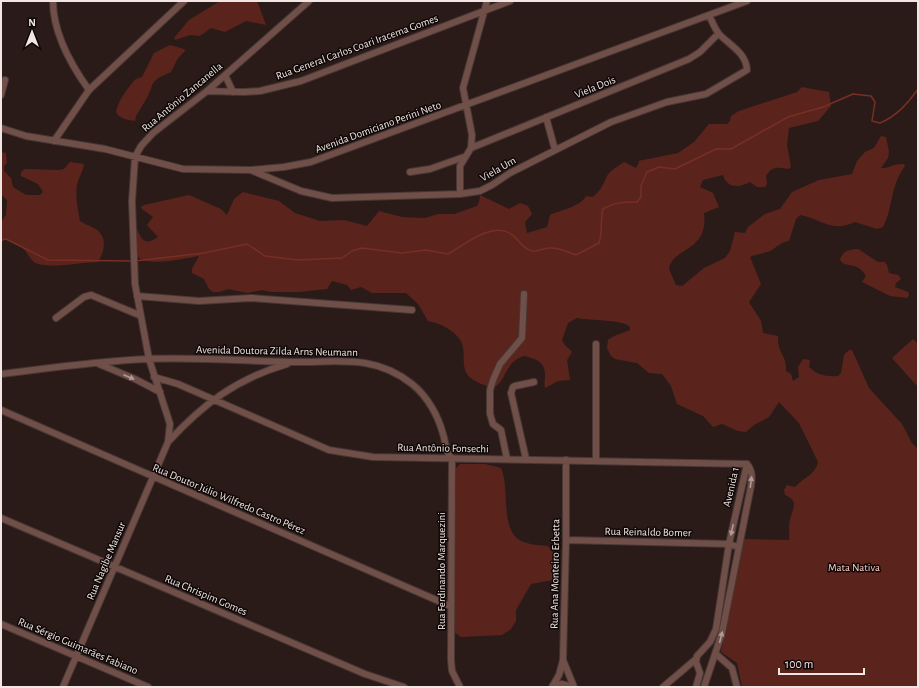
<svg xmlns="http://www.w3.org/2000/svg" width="919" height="688" font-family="'Alegreya Sans',sans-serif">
<rect width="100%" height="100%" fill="#2b1b18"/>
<path fill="#5a241c" d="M 220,1 L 257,1 L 266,25 L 246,21 L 225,32 L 211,28 L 200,36 L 190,35 L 175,40 L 174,38 L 189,20 Z
M 170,45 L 184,49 L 185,51 L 178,58 L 171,72 L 158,78 L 153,83 L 148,96 L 136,116 L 135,121 C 129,120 121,119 117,114 C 113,108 131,83 136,79 C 138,78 140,78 142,77 L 154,53 Z
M 802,87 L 829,92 L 831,106 L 818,121 L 789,128 L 787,145 L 791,167 L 788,169 C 777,167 772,166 766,176 L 767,184 L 765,187 L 757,187 L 750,182 C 743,186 732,189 726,181 C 724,179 724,177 723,175 L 703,180 L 700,187 L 713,193 L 719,207 L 704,213 C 709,252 672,247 669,269 L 676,285 L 682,286 L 704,268 L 725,258 L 730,251 L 735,232 L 745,233 L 748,227 L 765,214 L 780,209 L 792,192 L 819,180 L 852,174 L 857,161 L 865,152 L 874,148 L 881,136 L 886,137 L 889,152 L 888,158 L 881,168 C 888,169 894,163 904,164 L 905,166 C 889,188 894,206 883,227 L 877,229 L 855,222 C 830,233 822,219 800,215 L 796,219 L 789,241 C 781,242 778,246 772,250 C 765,254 757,253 750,257 L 761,284 L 749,302 L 761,321 L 763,333 L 778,336 C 777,354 787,354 786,371 L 791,374 L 793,381 L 799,377 L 798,367 L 803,359 L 810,360 L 809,367 C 817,375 827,377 838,376 L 841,373 L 844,355 L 849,350 L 852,350 L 869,388 L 902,424 L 912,443 L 918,449 L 918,687 L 742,687 L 737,663 L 721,652 L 744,539 L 789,540 C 790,534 788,526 790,520 C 792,509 800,501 785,495 L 784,490 L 787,485 L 795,487 C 803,478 815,475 818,462 L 799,423 L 779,402 L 769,417 L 754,425 L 746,432 L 738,431 L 722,424 L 713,427 L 703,416 L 677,404 L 671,386 L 662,374 L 649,373 L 637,363 L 615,359 L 611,356 L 607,348 L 608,340 L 614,336 L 630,330 L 630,327 C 623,319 590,321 577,318 L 568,323 L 562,340 L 564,344 L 572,352 L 567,360 L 570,380 L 558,381 L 545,388 C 544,383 545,380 545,375 C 546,362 534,358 524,356 C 503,362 506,386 492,387 C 487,387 482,384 477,382 C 454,371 471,351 458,337 C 450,328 439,323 428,321 L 418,304 L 406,293 L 372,293 L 361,287 L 351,290 L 347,285 L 332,281 L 327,289 L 299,292 L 271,292 L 262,290 L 247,293 L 229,289 L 219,292 L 213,292 L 209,289 L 204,279 L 192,273 L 192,269 L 199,256 C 187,258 140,269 137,254 C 134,246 136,235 136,226 C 141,239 144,247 158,237 L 147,225 L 153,217 L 142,209 L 141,207 L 144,205 L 189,195 L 221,209 L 227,215 L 234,199 L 243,192 L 279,201 L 295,213 L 320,221 L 344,220 L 367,226 L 379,211 L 402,217 L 425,218 L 438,214 L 454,214 L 477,206 L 479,202 L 480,195 L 509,209 L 520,203 L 528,206 L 532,214 L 525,222 L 527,233 L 547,227 L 550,215 C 561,210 580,207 586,196 L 593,197 C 602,189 602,186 607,176 C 609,171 620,165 624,162 L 636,168 L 639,162 L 638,161 L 678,153 L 694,142 L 709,124 L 727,124 L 730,121 L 731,116 L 739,111 L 797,92 Z
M 1,152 L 6,153 L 7,163 L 4,166 L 4,171 L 11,178 L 13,187 L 26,195 L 40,195 L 43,192 L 38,184 L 21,176 L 21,172 L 25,169 L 59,170 L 64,169 L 70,162 L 84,164 C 83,172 78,178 77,185 C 75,197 78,210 80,221 C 85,225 92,226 97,230 C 108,239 104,252 98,262 C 82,262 47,270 34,262 C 29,258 27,251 22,248 C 17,244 11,243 6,238 L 1,243 L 1,222 L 6,215 L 7,200 L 1,194 Z
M 858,249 L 878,262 L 885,262 L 887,265 L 889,273 L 898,275 L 901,279 L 896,283 L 895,287 L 908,292 L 909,295 L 907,298 L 890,296 L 862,282 L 866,276 C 857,260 843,269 840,259 C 844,250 849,250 858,249 Z
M 913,339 L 918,344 L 918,387 L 892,358 Z
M 460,464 L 485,464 L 501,468 C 510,488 500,524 518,539 C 526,545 539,545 548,546 L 557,558 L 553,580 L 531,584 L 516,610 L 516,621 L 511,629 L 502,635 L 461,637 L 454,632 L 452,626 L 456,468 Z"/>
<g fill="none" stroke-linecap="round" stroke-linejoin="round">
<path stroke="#772f25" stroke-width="1.5" d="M 1,240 L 6,239 L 48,260 L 131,261
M 135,261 L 204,253 L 247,244 L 265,256 L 297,260 L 342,258 L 352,251 L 362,248 L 402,253 L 426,250 L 448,254 C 464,245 492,221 511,234 C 519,239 521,248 532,251 C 537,252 544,248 549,248 C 558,247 568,252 576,255 L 599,243 C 603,231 600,220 603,209 C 614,202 625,202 637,202 L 641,197 L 641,186 L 647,172 L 659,167 L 675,169 L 716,149 L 731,149 L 788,117 L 823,107 L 853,94 L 871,96 L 875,102 L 872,121 L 880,123 C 897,116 908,103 918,89"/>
<defs>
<path id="minor" d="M 53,1 C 53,33 71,65 89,90
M 225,75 L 233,92
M 207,91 L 244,92 L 260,91 L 301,81 L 510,1
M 1,95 L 5,80
M 546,117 L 555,150
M 1,128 L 26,136 L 105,149 L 183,169 L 251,170 L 284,167 L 311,162 L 747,1
M 54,141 L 89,90 L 184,1
M 471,148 L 689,59 L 700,52 L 718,34
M 253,171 L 301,191 L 332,198 L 460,194 L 480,191 L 492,185 L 510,173 L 611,122 L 667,102 L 706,94 L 747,70 C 746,53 731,46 720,35 C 715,30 712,21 709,15
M 410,172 L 430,169 L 464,157
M 460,194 L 460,166 L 471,148 L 472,135 L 463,88 L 487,1
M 137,296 L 199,301 L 251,298 L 412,310
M 56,318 L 84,297 L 91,295 L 139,315
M 99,364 L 135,379 L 160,392
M 1,374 C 50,368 99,361 148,359 C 195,357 243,361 290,362 C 335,363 373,353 412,384 C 427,396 438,415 443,434 C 446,443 445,452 452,459 L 451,660 L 452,671 L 460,687
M 154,377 L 178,384 L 329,450 L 373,457 L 747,464
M 1,410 L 450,606
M 168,442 C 203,404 236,379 287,364
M 507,459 L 501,430 L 493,424 L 490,414 L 490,390 L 493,380 L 500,364 L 522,338 L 524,294
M 526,459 L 511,393 L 513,387 L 515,386 L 534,382
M 566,460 L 566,540 L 563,660 L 574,687
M 596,460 L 596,344
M 1,518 L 365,674 L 404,687
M 566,540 L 729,544 L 739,547
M 1,624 L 148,687
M 716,654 L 732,668 L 737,687
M 554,685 L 562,684 L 573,687
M 63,687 L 168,442 L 170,424 L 149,359 L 135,284 L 132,201 L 135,157 L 141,146 L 153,133 L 207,91 L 309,1
M 552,687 L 559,675 L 563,660
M 663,687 L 696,659
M 696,687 L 700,673 L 696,662 L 697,656 L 710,642 L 716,629 L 729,544 L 747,464
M 704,687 L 722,633 L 751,486 C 752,478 753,471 747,464"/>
</defs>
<use href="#minor" stroke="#473735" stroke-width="8"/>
<use href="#minor" stroke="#704f49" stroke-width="6"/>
</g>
<defs><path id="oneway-solid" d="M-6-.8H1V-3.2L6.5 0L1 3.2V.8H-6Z"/></defs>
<g fill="#b19a96">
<use href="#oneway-solid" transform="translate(129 377) rotate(23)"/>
<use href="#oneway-solid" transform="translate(751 482) rotate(-83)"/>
<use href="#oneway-solid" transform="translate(732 530) rotate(102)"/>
<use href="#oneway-solid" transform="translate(721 637) rotate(-76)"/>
</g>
<g text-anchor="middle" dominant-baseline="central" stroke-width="3" stroke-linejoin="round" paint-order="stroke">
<g font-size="11" fill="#f2e6e4" stroke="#0e0807">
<text transform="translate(357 47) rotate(-20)">Rua General Carlos Coari Iracema Gomes</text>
<text transform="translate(595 87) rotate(-22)">Viela Dois</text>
<text transform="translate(182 97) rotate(-40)">Rua Antônio Zancanella</text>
<text transform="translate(378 127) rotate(-20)">Avenida Domiciano Perini Neto</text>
<text transform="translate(498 169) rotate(-30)">Viela Um</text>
<text transform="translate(277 351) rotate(1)">Avenida Doutora Zilda Arns Neumann</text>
<text transform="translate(443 448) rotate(1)">Rua Antônio Fonsechi</text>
<text transform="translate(731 487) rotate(-77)">Avenida 1</text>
<text transform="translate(229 499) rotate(23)">Rua Doutor Júlio Wilfredo Castro Pérez</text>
<text transform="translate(648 532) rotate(1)">Rua Reinaldo Bomer</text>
<text transform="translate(106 561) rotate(-67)">Rua Nagibe Mansur</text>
<text transform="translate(441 571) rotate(-90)">Rua Ferdinando Marquezini</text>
<text transform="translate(555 574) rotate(-89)">Rua Ana Monteiro Erbetta</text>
<text transform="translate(206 595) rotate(23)">Rua Chrispim Gomes</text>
<text transform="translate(78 646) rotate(23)">Rua Sérgio Guimarães Fabiano</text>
</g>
<g font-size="11" fill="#fccec6" stroke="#0e0807">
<text x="854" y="567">Mata Nativa</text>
</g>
</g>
<rect width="919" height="688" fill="none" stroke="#f2e6e4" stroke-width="4"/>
<g transform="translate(32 32)" stroke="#0e0807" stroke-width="3" paint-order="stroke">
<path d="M0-3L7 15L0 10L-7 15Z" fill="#f2e6e4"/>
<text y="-6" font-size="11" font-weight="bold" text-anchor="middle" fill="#f2e6e4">N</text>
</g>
<path d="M779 668v6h85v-6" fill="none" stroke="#f2e6e4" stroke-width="2"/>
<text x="785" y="668" font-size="12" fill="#f2e6e4" stroke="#0e0807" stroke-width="3" paint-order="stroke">100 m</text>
</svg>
